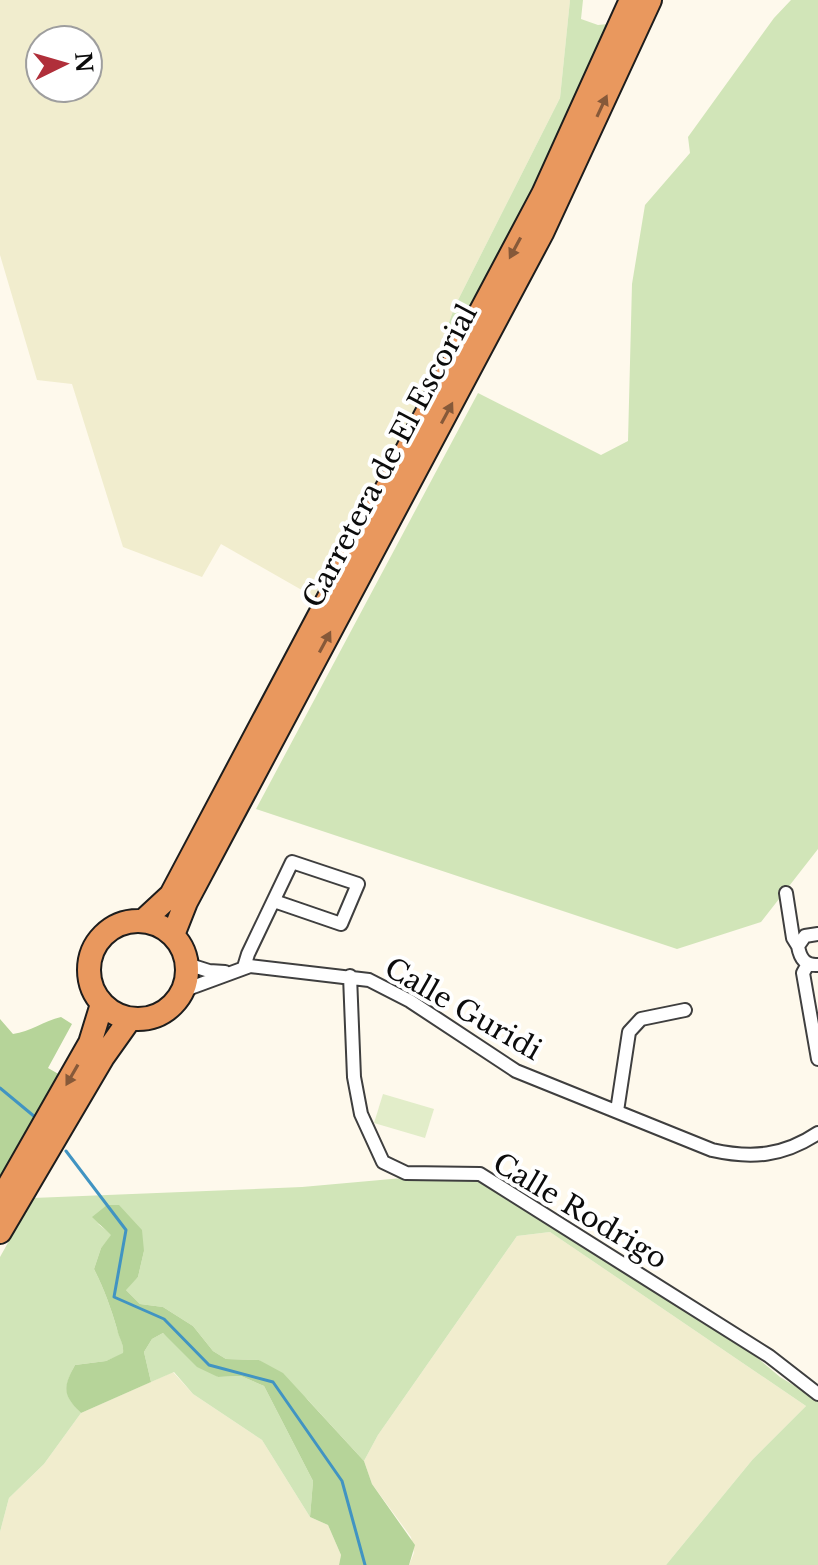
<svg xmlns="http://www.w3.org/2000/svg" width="818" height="1565" font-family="'Libre Baskerville',serif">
<rect width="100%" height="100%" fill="#fef9ec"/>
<path fill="#f1edce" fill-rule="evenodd" d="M 0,0 L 570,0 L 560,98 L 455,306 L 422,395 L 314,597 L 221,544 L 202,577 L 123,547 L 72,384 L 37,380 L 0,255 ZM 40,40 L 88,40 L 88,88 L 40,88 Z
M 550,1232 L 806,1406 L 753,1459 L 666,1565 L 409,1565 L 414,1553 L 411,1537 L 372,1484 L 364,1461 L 378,1435 L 517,1236 Z
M 173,1372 L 193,1394 L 262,1440 L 310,1517 L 328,1525 L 341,1555 L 339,1565 L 0,1565 L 0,1532 L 9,1498 L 44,1464 L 81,1413 Z"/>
<path fill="#d1e5b8" d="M 570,0 L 583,0 L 581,19 L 598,25 L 608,24 L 543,194 L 434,400 L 422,395 L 455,306 L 560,98 Z
M 791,0 L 818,0 L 818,849 L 761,922 L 677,949 L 256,809 L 478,393 L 601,455 L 628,441 L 632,284 L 645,205 L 690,153 L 688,137 L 774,18 Z
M 425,1176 L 478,1177 L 613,1262 L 702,1323 L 740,1343 L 780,1377 L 818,1400 L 818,1565 L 666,1565 L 753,1459 L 806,1406 L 550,1232 L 517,1236 L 378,1435 L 364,1461 L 308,1400 L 259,1360 L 226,1359 L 213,1351 L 193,1326 L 163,1307 L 140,1304 L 125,1289 L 138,1277 L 144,1251 L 97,1223 L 112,1235 L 101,1248 L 94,1269 C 104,1289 111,1308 117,1329 C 120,1339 124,1343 123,1354 L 106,1361 L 75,1365 C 63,1388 63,1395 81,1413 L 44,1464 L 9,1498 L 0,1532 L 0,1257 L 33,1198 L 302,1187 Z
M 163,1333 L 218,1377 L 241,1376 L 264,1386 L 313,1481 L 310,1517 L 262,1440 L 193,1394 L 174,1372 L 151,1382 L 144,1352 L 152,1339 Z"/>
<path fill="#b6d499" d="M 61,1017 L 72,1024 L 48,1068 L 69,1080 L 0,1201 L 0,1019 L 13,1034 C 30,1032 44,1021 61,1017 Z
M 107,1205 L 119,1205 L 142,1230 L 144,1251 L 138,1277 L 126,1290 L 140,1304 L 163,1307 L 193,1326 L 213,1351 L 226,1359 L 259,1360 L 283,1373 L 364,1461 L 372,1484 L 415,1545 L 409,1565 L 339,1565 L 341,1555 L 328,1525 L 310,1517 L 313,1481 L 264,1386 L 241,1376 L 218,1377 L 197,1367 L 163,1333 L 152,1339 L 144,1352 L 151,1382 L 81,1413 C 62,1395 63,1387 75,1365 L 106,1361 L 123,1353 C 124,1343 119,1339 117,1329 C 111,1308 104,1289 94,1269 L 101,1248 L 111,1235 L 92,1217 Z"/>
<path fill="#e2edc9" d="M 383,1094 L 434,1109 L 425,1138 L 374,1123 Z"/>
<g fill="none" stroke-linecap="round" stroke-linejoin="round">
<path stroke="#4194c2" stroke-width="3" d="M 0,1088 L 35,1117
M 66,1151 L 126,1230 L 114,1297 L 164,1319 L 209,1365 L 273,1382 L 342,1481 L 365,1565"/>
<defs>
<path id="street" d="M 786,893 L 793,938 L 798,946
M 818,934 L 805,936 L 798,946 C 800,958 805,966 818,965
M 187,964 L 209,971 L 225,972
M 808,964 L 803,973 L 818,1059
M 244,967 L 248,954 L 292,862 L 358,884 L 341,924 L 274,901
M 350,976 L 354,1077 L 361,1114 L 383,1162 L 406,1173 L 480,1174 L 769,1356 L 818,1394
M 182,991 L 250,966 L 369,980 L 410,1001 L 516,1071 L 712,1150 C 752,1159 784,1156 818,1133
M 617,1111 L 629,1032 L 641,1019 L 685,1010"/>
<path id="highway" d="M 144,920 L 171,895 L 543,194 L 631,0
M89 970a49 49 0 1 1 98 0a49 49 0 1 1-98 0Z
M 173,935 L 186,902 L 542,233 L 650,0
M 0,1201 L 90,1043 L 102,1004
M 0,1232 L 103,1057 L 130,1019"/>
</defs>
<use href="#street" stroke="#3f3f3f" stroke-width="16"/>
<use href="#highway" stroke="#1d1d1d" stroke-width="26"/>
<use href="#street" stroke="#fff" stroke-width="12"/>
<use href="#highway" stroke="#e9985e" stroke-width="22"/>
</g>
<defs><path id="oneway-solid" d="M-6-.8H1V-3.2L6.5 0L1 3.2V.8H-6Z" transform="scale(2)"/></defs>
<g fill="#865939">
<use href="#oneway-solid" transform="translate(602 106) rotate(-65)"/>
<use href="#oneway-solid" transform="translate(515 248) rotate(118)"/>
<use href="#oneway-solid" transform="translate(447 413) rotate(-62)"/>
<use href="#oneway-solid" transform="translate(325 642) rotate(-62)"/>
<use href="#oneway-solid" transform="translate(72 1075) rotate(120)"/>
</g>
<g text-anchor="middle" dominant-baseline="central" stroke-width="8" stroke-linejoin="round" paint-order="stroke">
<g font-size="28" fill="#0c0c0c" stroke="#fff">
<text transform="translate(390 456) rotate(-62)">Carretera de El Escorial</text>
<text transform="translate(463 1009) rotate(30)">Calle Guridi</text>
<text transform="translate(580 1211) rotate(31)">Calle Rodrigo</text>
</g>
</g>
<g transform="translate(64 64) rotate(85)"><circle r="38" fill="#ffffff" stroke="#9e9e9e" stroke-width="2"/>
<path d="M0-6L14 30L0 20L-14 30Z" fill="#b02f3a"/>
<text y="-12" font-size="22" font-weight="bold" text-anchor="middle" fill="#0c0c0c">N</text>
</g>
</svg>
